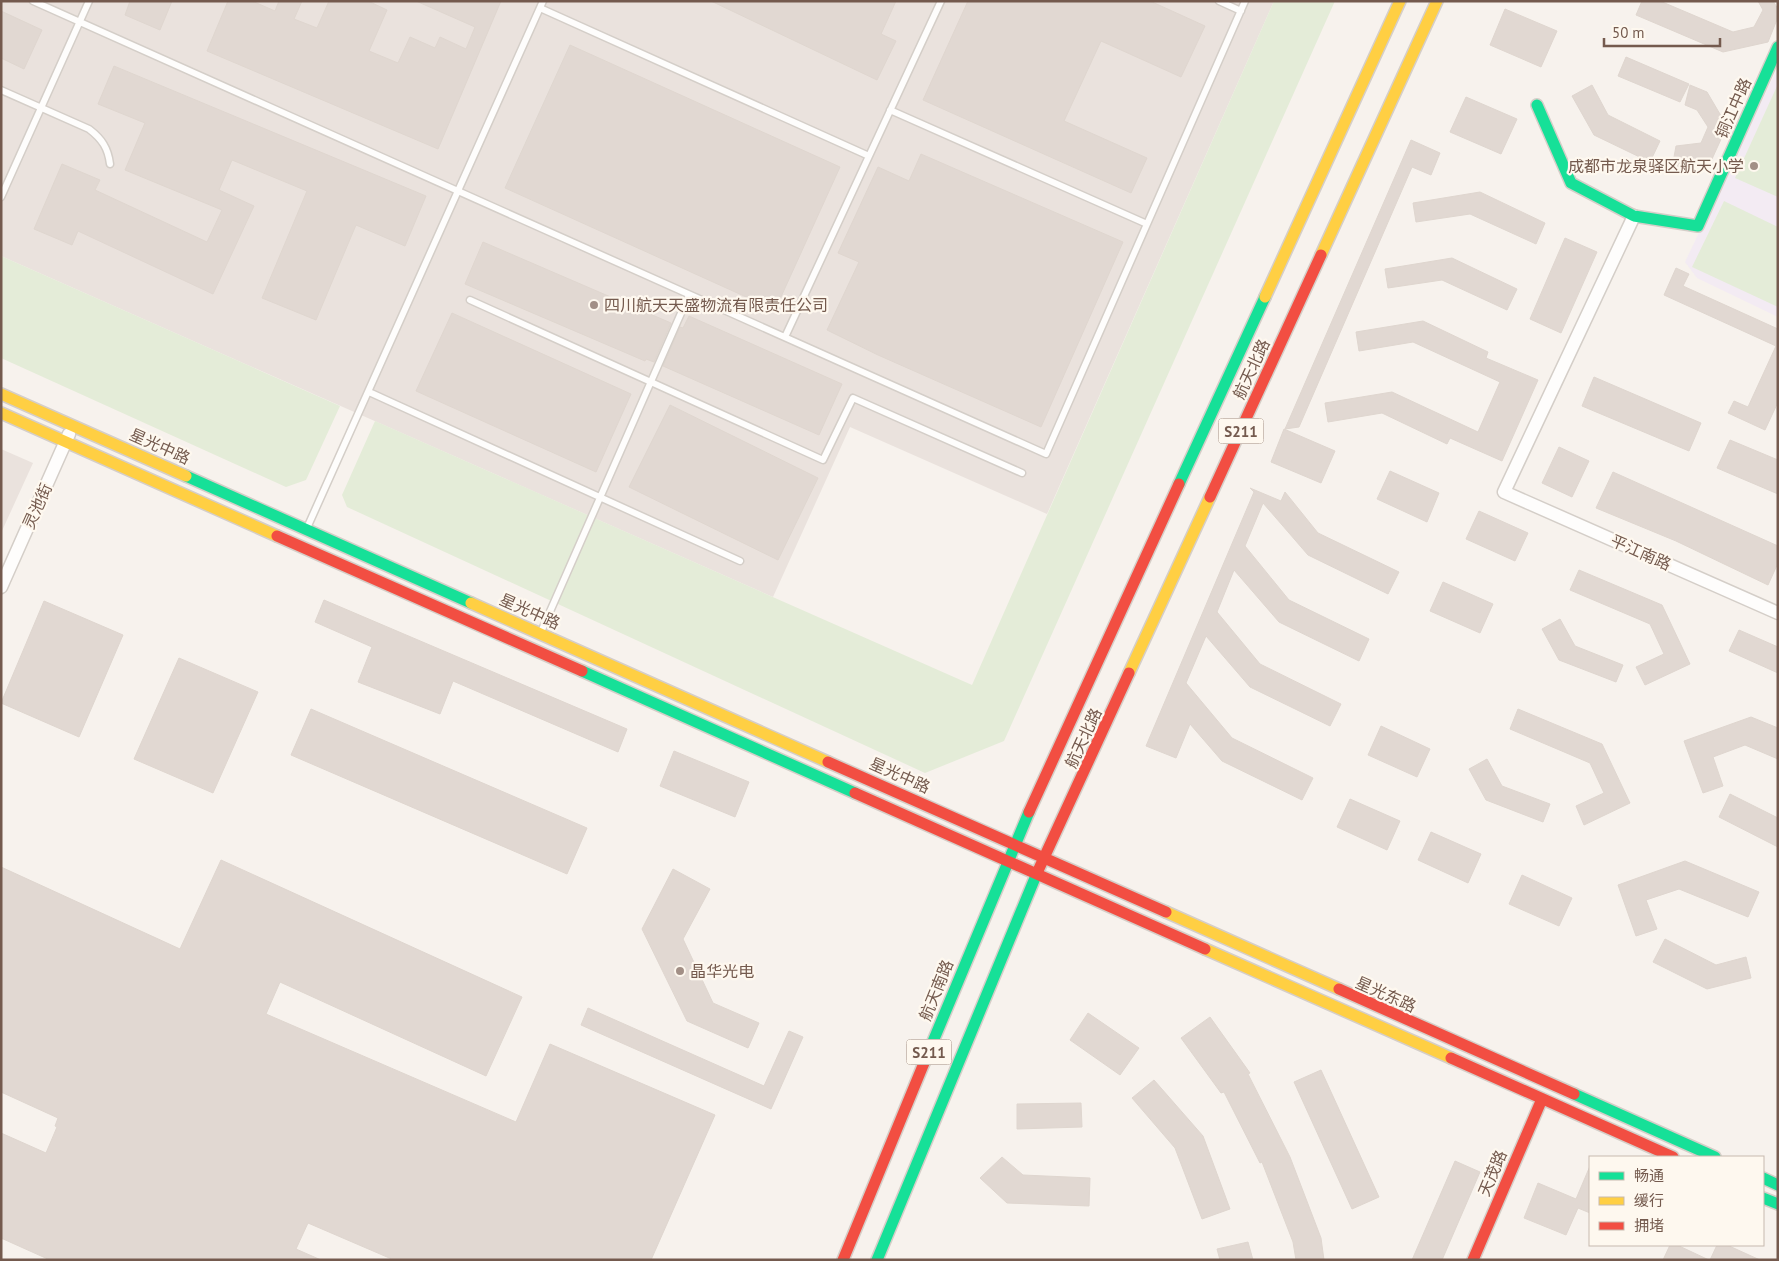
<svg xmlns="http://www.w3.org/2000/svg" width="1779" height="1261" font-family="'PT Sans','Noto Sans SC',sans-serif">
<rect width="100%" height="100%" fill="#f7f2ed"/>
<path fill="#eae2dd" d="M 1,1 L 1274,1 L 1047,514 L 850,427 L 773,597 L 1,256 Z
M 1,449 L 33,463 L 1,533 Z"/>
<path fill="#f3ebf3" d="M 1777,69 L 1778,70 L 1778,317 L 1697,278 L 1685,262 Z"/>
<path fill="#e4ecd8" d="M 1274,1 L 1335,1 L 1004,741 L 925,773 L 347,507 L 342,495 L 375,421 L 972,685 Z
M 1778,84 L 1778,197 L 1735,178 Z
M 1724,201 L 1778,227 L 1778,307 L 1692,267 Z
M 1,256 L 340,406 L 306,480 L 286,487 L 1,358 Z"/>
<path fill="#e1d8d2" stroke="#dfd6cf" d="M 130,1 L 172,1 L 160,30 L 125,15 Z
M 228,1 L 252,1 L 275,11 L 279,1 L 302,1 L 294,19 L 317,28 L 329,1 L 368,1 L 387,10 L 369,51 L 398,63 L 410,37 L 435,48 L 440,37 L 466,49 L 475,27 L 416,1 L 501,1 L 438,149 L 207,51 Z
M 711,1 L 896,1 L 881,34 L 896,41 L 877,80 Z
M 968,1 L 1150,1 L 1205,26 L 1181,77 L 1101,41 L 1064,121 L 1147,158 L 1131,193 L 923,100 Z
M 1642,1 L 1660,1 L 1733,32 L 1754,27 L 1763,10 L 1758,1 L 1773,1 L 1778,9 L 1778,17 L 1768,42 L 1723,52 L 1636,15 Z
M 1505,9 L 1557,31 L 1541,67 L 1490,45 Z
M 1,11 L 42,30 L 24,69 L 1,58 Z
M 570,45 L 840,167 L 775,310 L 505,188 Z
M 1626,57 L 1689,84 L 1680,102 L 1618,76 Z
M 114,66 L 426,196 L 405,246 L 356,225 L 316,320 L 262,298 L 307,191 L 232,160 L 219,190 L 254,206 L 213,294 L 78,231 L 72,245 L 34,229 L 62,164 L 100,180 L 95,190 L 207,242 L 222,210 L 125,170 L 145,123 L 98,104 Z
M 1592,85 L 1608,115 L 1660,141 L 1650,162 L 1594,135 L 1572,96 Z
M 1690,85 L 1707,92 L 1727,126 L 1712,159 L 1672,168 L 1676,146 L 1701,143 L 1708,127 L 1697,110 L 1685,105 Z
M 1466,97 L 1517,119 L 1501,154 L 1450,132 Z
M 1411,140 L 1440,153 L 1431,175 L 1412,167 L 1299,427 L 1285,429 Z
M 921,154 L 1123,242 L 1041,427 L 878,355 L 827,330 L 859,262 L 838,253 L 878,167 L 909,181 Z
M 1480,192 L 1545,223 L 1536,244 L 1470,214 L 1416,222 L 1413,203 Z
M 1565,238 L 1597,252 L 1561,333 L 1530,319 Z
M 483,242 L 671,323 L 654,362 L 646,359 L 645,361 L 465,284 Z
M 1452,258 L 1517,289 L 1507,310 L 1442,280 L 1388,288 L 1385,269 Z
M 1676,268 L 1689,274 L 1683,286 L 1778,329 L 1778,402 L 1765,430 L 1728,413 L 1734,401 L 1748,407 L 1776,346 L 1664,295 Z
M 452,313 L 631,394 L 596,472 L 416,391 Z
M 689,316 L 842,384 L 819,435 L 663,366 L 680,327 L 683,328 Z
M 1423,321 L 1488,352 L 1486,358 L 1538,380 L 1502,461 L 1450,438 L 1447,444 L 1382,413 L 1328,422 L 1325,403 L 1392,392 L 1478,432 L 1500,382 L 1413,342 L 1359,351 L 1356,332 Z
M 1594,377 L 1701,423 L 1689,451 L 1582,406 Z
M 670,405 L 818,478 L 778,560 L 629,487 Z
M 1284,429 L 1335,451 L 1321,483 L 1271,462 Z
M 1730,440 L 1778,460 L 1778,494 L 1717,468 Z
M 1559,447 L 1589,461 L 1572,497 L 1542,483 Z
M 1390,471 L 1439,493 L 1427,522 L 1377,499 Z
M 1613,472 L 1778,546 L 1778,563 L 1768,585 L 1676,541 L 1596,508 Z
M 1250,488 L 1281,501 L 1285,492 L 1318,533 L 1399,572 L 1388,594 L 1308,555 L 1263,503 L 1245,546 L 1289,600 L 1369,639 L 1359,661 L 1279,622 L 1234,570 L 1217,612 L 1260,664 L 1341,704 L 1330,726 L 1250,687 L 1206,636 L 1186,683 L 1232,738 L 1313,778 L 1302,800 L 1222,761 L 1190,724 L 1176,758 L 1146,746 L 1254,492 Z
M 1479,511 L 1528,533 L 1515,561 L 1466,539 Z
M 1579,570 L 1662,605 L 1690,664 L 1645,685 L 1636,667 L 1664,654 L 1650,624 L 1570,590 Z
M 1443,582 L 1493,604 L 1480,633 L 1430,611 Z
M 324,600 L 627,729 L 618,752 L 453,681 L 440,714 L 358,682 L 372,647 L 315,622 Z
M 44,601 L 123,635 L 79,737 L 1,703 Z
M 1560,619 L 1575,646 L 1623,665 L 1616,682 L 1559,660 L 1542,629 Z
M 1739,630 L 1778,647 L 1778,673 L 1729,651 Z
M 179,658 L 258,692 L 213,793 L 134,759 Z
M 311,709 L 587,828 L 567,874 L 291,755 Z
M 1518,709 L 1602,744 L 1630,803 L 1584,825 L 1576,806 L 1604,793 L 1590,763 L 1510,729 Z
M 1751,717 L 1778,728 L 1778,759 L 1745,745 L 1713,757 L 1723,786 L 1703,793 L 1684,741 Z
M 1381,726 L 1430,749 L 1417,777 L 1368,755 Z
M 674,751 L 749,782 L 735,817 L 660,786 Z
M 1487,759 L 1502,786 L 1550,804 L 1543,822 L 1486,800 L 1469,769 Z
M 1730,794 L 1778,818 L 1778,847 L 1719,817 Z
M 1350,799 L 1400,821 L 1387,850 L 1337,827 Z
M 1431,832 L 1481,854 L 1468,883 L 1418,860 Z
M 221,860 L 522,997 L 486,1076 L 280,982 L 266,1014 L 516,1122 L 550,1044 L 715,1115 L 651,1260 L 394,1260 L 308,1223 L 296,1249 L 321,1260 L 50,1260 L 1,1238 L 1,1133 L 46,1153 L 57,1127 L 55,1126 L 58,1118 L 1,1092 L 1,867 L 180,949 Z
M 1685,861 L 1759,892 L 1748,917 L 1679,889 L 1646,900 L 1657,929 L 1636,936 L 1618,885 Z
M 673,869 L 710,889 L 683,939 L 713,1003 L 759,1023 L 748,1048 L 687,1021 L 642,929 Z
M 1522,875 L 1572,898 L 1559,926 L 1509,904 Z
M 1665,939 L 1716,965 L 1746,957 L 1751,978 L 1707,989 L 1653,962 Z
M 588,1008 L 764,1086 L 789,1031 L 803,1037 L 771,1109 L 581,1025 Z
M 1088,1013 L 1139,1048 L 1120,1075 L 1070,1040 Z
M 1210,1017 L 1250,1073 L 1248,1074 L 1290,1157 L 1321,1238 L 1324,1260 L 1296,1260 L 1293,1242 L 1262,1162 L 1260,1163 L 1224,1092 L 1221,1093 L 1181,1038 Z
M 1321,1070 L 1379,1197 L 1352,1209 L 1294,1082 Z
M 1154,1080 L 1203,1136 L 1230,1209 L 1202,1219 L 1175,1148 L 1132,1098 Z
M 1081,1103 L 1082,1127 L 1017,1129 L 1017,1104 Z
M 1002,1157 L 1023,1175 L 1090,1178 L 1089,1206 L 1007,1203 L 980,1178 Z
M 1455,1161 L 1480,1172 L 1442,1260 L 1412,1260 Z
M 1590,1166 L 1590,1213 L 1578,1208 L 1566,1235 L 1524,1218 L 1538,1183 L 1576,1199 Z
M 1248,1242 L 1253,1260 L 1220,1260 L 1217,1249 Z
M 1670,1245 L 1677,1245 L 1709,1260 L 1663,1260 Z
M 1717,1245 L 1727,1245 L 1760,1260 L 1710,1260 Z"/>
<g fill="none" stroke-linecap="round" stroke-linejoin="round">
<defs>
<path id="lane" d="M 33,1 L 1046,454 L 1245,1
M 1219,1 L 1241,11
M 540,8 L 869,156
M 1,90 L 89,129 C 102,139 108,148 110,164
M 890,110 L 1147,224
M 1,197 L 89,1
M 470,300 L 823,460 L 853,398 L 1022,473
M 785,337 L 941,1
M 369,392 L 740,561
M 307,528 L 543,1
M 541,632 L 689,295"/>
<path id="street" d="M 1634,216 L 1504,492 L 1778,613
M 1,587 L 69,434"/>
<path id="fast" d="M 1537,105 L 1571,183 L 1634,216 L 1698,226 L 1778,47
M 186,476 L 471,603
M 1179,484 L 1265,297
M 582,671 L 855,793
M 924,1063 L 1029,812
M 1574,1094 L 1715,1157
M 1763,1178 L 1778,1185
M 1763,1198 L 1778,1204
M 877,1260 L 1037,873"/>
<path id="slow" d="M 1321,255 L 1437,1
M 1265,297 L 1400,1
M 1,394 L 186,476
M 1,413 L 277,536
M 471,603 L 828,762
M 1129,673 L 1210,497
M 1166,912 L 1339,989
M 1205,949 L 1451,1058"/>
<path id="jam" d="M 1210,497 L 1321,255
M 277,536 L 582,671
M 828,762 L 1166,912
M 855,793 L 1205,949
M 1029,812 L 1179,484
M 1037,873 L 1129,673
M 1339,989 L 1574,1094
M 1451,1058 L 1673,1157
M 843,1260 L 924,1063
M 1473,1260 L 1542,1099"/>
</defs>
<use href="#lane" stroke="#d4cec8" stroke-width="9"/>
<use href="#street" stroke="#d4cec8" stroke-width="15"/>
<use href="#fast" stroke="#d5cec8" stroke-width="14"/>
<use href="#slow" stroke="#d5cec8" stroke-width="14"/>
<use href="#jam" stroke="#d5cec8" stroke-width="14"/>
<use href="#lane" stroke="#fefdfc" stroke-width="6"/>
<use href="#street" stroke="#fefdfc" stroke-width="12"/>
<use href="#fast" stroke="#16e098" stroke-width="11"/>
<use href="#slow" stroke="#ffcf43" stroke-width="11"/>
<use href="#jam" stroke="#f24e42" stroke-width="11"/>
</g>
<g fill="#a28f86" stroke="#fef8ef" stroke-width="2">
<circle cx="1754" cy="166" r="5"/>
<circle cx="594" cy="305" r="5"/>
<circle cx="680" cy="971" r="5"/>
</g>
<g text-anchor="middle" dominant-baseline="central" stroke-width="4.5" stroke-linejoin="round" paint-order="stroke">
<g fill="#fef8ef" stroke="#9d897e" stroke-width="1">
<rect x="1218.5" y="418.5" width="45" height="25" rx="4"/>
<rect x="906.5" y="1039.5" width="45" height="25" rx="4"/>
</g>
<g font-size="15" font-weight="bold" fill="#745a4e">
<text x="1241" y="431">S211</text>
<text x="929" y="1052">S211</text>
</g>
<g font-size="16" fill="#745a4e" stroke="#fef8ef">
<text transform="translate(1733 108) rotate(-66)">铜江中路</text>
<text transform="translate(1251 369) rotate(-65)">航天北路</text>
<text transform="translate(160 446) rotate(24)">星光中路</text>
<text transform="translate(37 506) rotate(-66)">灵池街</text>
<text transform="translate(1641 552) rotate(24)">平江南路</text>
<text transform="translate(530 611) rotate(24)">星光中路</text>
<text transform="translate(1083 738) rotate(-65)">航天北路</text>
<text transform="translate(900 775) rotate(24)">星光中路</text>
<text transform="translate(936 990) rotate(-68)">航天南路</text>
<text transform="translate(1386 994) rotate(24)">星光东路</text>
<text transform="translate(1492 1173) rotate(-67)">天茂路</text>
</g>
<g font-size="16" fill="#745a4e" stroke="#fef8ef" text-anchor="start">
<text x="1744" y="166" text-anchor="end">成都市龙泉驿区航天小学</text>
<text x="604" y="305">四川航天天盛物流有限责任公司</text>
<text x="690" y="971">晶华光电</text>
</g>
</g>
<rect width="1779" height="1261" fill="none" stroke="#745a4e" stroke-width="5"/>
<rect x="1589" y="1156" width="175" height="90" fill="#fef8ef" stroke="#c7b9af"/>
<rect x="1599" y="1172" width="25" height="8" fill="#16e098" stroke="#c7b9af"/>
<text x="1634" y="1181" font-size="15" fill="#745a4e">畅通</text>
<rect x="1599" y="1197" width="25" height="8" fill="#ffcf43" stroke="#c7b9af"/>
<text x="1634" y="1206" font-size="15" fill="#745a4e">缓行</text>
<rect x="1599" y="1222" width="25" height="8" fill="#f24e42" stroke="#c7b9af"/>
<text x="1634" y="1231" font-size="15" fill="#745a4e">拥堵</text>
<path d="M1604 38v8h116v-8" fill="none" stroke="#745a4e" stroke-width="2.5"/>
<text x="1612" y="38" font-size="15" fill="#745a4e" stroke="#fef8ef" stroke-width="4" paint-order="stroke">50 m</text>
</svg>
